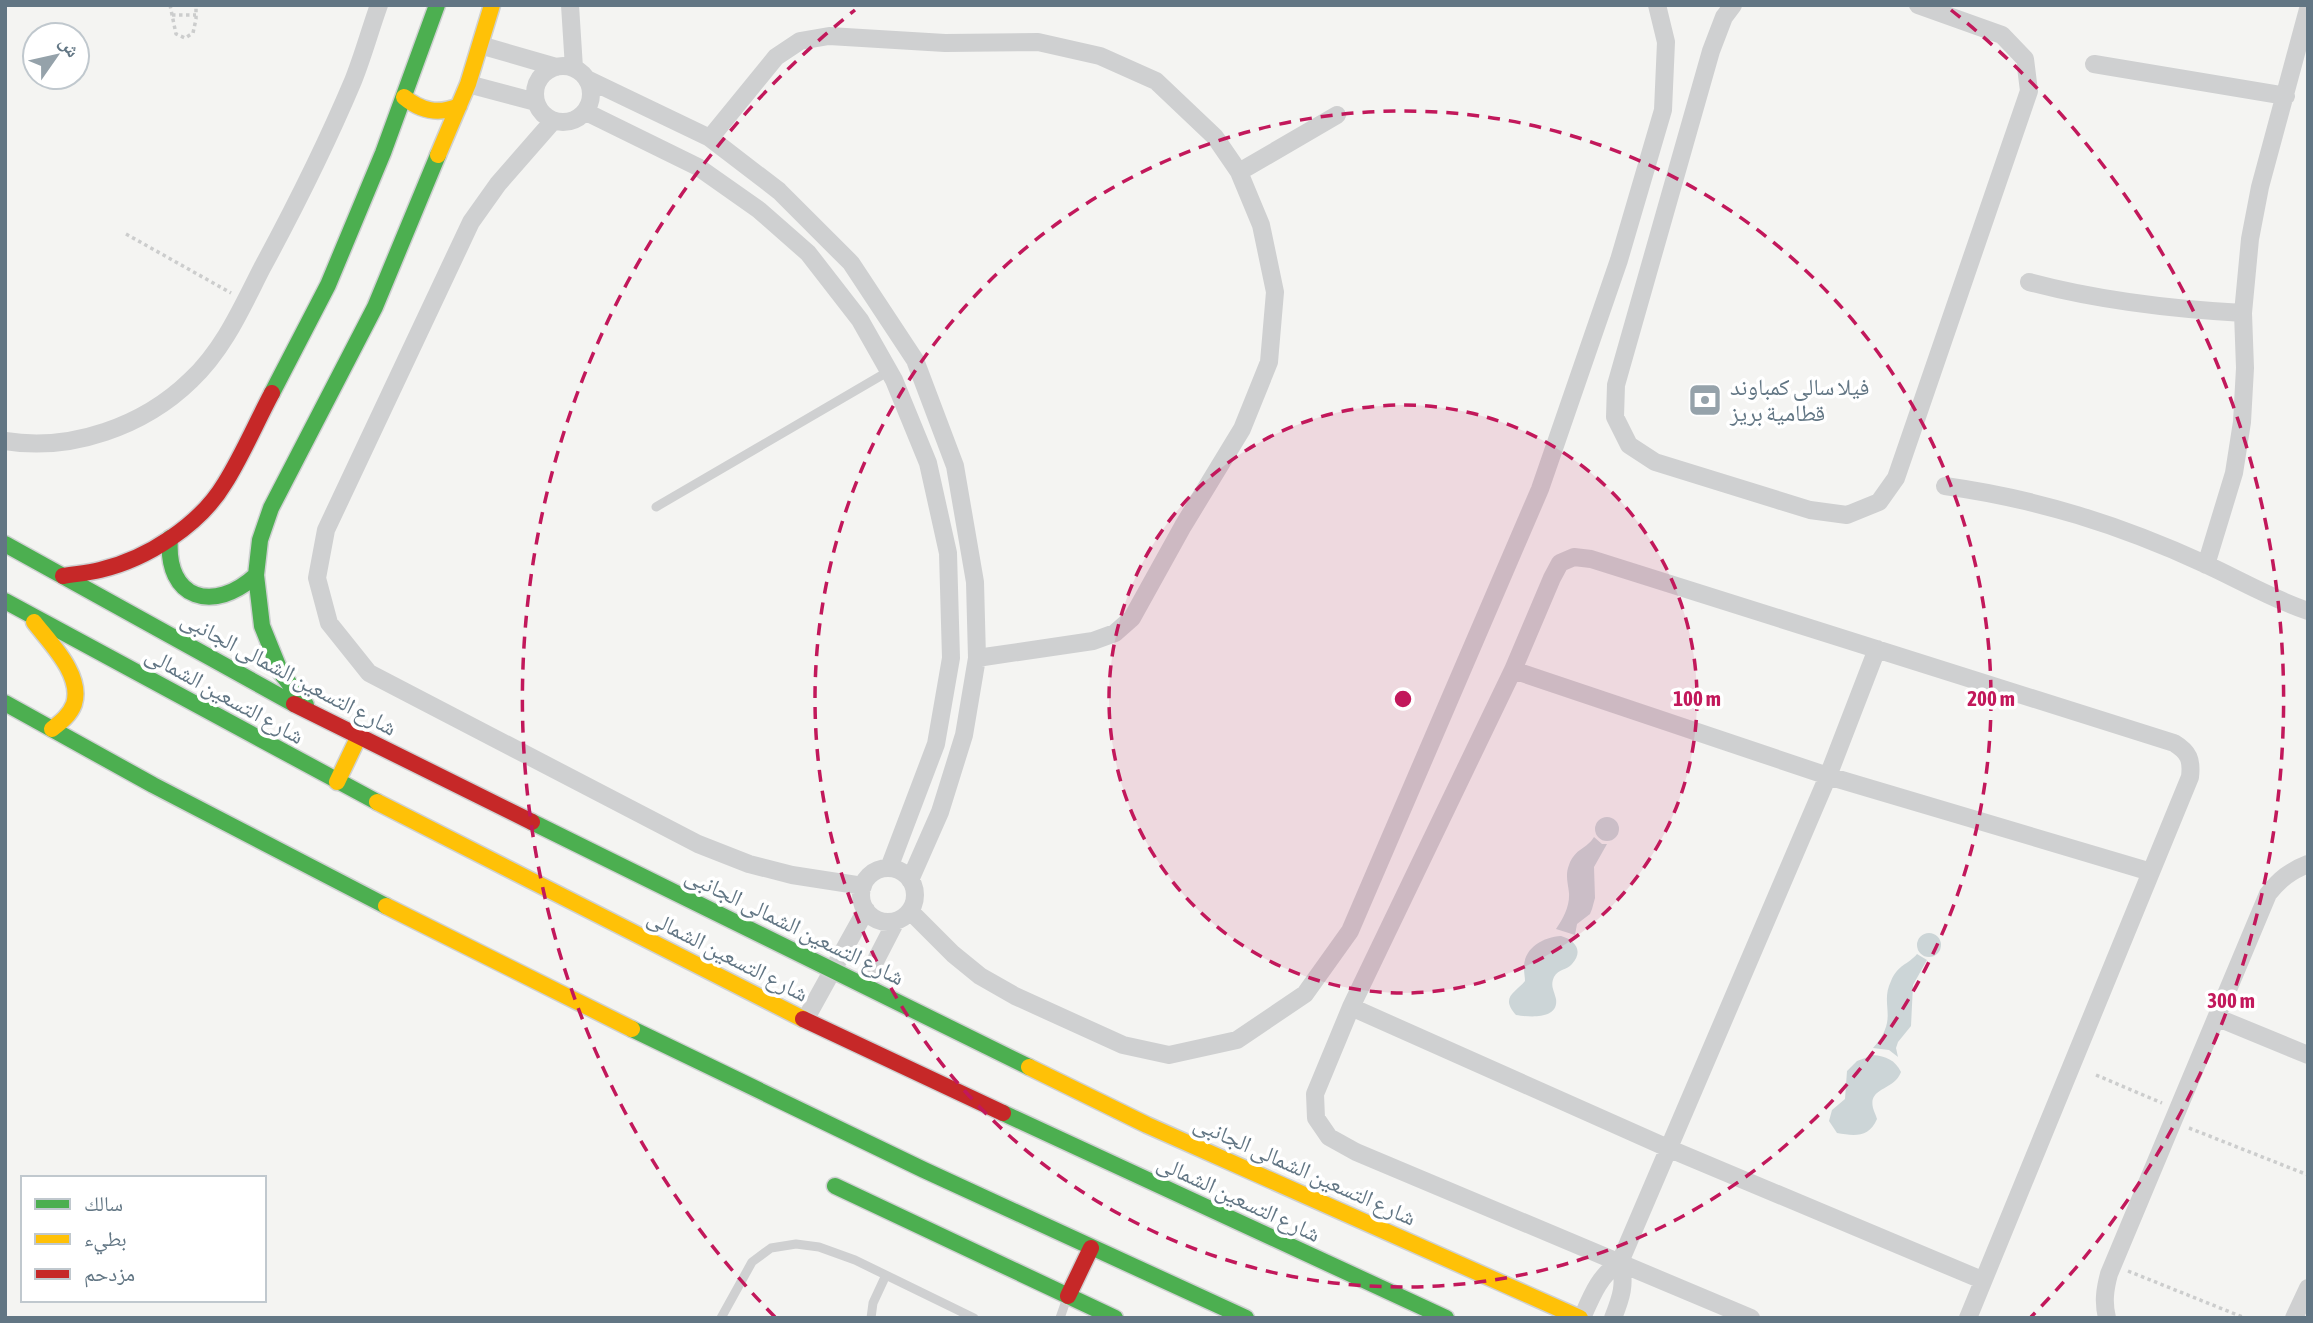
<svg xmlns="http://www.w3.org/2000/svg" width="2313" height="1323" font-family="'Asap Condensed','Noto Naskh Arabic',sans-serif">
<rect width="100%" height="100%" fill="#f4f4f2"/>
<path fill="#ccd5d7" d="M1595 829a12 12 0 1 1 24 0a12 12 0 1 1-24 0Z
M 1594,837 L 1602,844 L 1607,844 L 1594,867 L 1595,898 L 1592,909 L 1590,914 L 1577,924 L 1575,935 L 1556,929 C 1563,919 1570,906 1569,893 C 1568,883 1565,875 1569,865 C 1575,848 1587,849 1594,837 Z
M1917 945a12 12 0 1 1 24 0a12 12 0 1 1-24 0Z
M 1561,936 C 1575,940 1584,951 1572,964 C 1567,970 1558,969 1554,977 C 1550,986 1554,990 1556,999 C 1559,1020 1529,1017 1516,1015 C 1500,997 1515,993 1525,981 C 1525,977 1524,973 1524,969 C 1523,948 1543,937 1561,936 Z
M 1917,954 L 1927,960 L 1913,985 L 1911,1026 L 1898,1042 L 1896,1048 L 1898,1057 L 1889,1050 L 1873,1048 C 1900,1018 1879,1006 1891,981 C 1898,964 1908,965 1917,954 Z
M 1873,1055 C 1886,1056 1895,1060 1901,1072 C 1894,1091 1868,1087 1873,1108 C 1874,1112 1876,1115 1877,1119 C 1869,1138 1854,1136 1837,1133 L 1829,1121 L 1832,1110 L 1845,1099 L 1847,1071 L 1857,1061 Z"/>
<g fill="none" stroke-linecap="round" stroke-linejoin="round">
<defs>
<path id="fast" d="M 272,393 L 328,285 L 383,153 L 437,5
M 170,538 C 165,600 214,614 256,575
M 5,544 L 294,704
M 5,601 L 377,802
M 5,703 L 153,785 L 386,906
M 306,705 L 281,673 L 262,626 L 256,575 L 260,540 L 271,508 L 375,307 L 438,155
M 532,822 L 1029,1067
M 632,1029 L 924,1170 L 1246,1318
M 1003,1113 L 1446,1318
M 835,1186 L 1115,1318"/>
<path id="slow" d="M 404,97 C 421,111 438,115 459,106
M 438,155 L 468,84 L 492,5
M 34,622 C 50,643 83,675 74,704 C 70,715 61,722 52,729
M 337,782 L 358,738
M 377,802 L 803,1019
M 386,906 L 632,1029
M 1029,1067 L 1147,1125 L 1580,1318"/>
<path id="jam" d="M 63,576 C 75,574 88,573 100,570 C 147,559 200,525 225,483 C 243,454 256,423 272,393
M 294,704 L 532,822
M 803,1019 L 1003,1113
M 1068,1296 L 1091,1248"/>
</defs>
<use href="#fast" stroke="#cfd1d2" stroke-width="19"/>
<use href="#slow" stroke="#cfd1d2" stroke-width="19"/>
<use href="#jam" stroke="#cfd1d2" stroke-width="19"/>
<path stroke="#cccdcd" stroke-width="3.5" stroke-dasharray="3.5 3.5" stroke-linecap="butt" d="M 170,5 L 176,34 L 185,38 L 193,33 L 196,19 L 196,5
M 172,15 L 196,15
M 126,234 L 231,293
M 2096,1075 L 2162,1103
M 2189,1128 L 2308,1175
M 2128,1271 L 2245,1318"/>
<path stroke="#cfd0d1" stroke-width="9" d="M 656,507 L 889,371
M 721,1318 L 752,1262 L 771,1248 L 796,1244 L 819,1247 L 855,1260 L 974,1318
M 871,1318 L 873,1303 L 886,1275
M 1060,1318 L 1067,1298"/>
<path stroke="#cfd0d1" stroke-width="18" d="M 570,5 L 574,68
M 1733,5 L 1724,17 L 1711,51 L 1616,385 L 1615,417 L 1629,445 L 1655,462 L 1810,510 L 1847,515 L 1879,502 L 1896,478 L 2029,91 L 2025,59 L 2002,35 L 1918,5
M 480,45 L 556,67
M 2094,64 L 2286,96
M535 94a28 28 0 1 1 56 0a28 28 0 1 1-56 0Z
M 587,79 L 710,138 L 779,191 L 851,263 L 915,360 L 955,466 L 975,582 L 977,658 L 964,735 L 940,812 L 910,880
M 468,84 L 536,102
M 586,112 L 698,167 L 759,210 L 808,253 L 860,320 L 894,380 L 928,463 L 948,553 L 951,658 L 936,744 L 889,868
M 553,121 L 498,184 L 471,222 L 326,530 L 317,578 L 329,623 L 369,673 L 698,844 L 749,864 L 792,875 L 863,886
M 710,138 L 776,57 L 800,41 L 829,36 L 945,43 L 1038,42 L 1100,56 L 1156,81 L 1215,137 L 1239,172 L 1261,225 L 1275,292 L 1269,362 L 1242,429 L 1183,526 L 1132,618 L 1115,633 L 1093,641 L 977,658
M 1239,172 L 1337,115
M 2029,282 C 2100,301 2170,309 2243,313
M 5,441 C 71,452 144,426 191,380 C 224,349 242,307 262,268 C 295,207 326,145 353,81 C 363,56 370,30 379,5
M 1945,486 C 2038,499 2120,525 2205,564 C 2240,580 2272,599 2308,611
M 2206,565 L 2234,473 L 2242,422 L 2245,368 L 2243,313 L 2250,239 L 2260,187 L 2308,9
M 1513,670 L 1828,776 L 2151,872
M861 895a27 27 0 1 1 54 0a27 27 0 1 1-54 0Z
M 910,911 L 953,954 L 980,976 L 1015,996 L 1123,1045 L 1169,1055 L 1237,1040 L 1305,994 L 1350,931 L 1540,489 L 1619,260 L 1663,110 L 1666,42 L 1657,5
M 863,985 L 896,921
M 1351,1007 L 1670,1149 L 1982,1280
M 2218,1018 L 2308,1055
M 805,1020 L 866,910
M 1582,1318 C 1592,1295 1599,1276 1620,1262 L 1828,776 L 1877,649
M 1613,1318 C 1621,1298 1626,1284 1620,1262
M 1751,1318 L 1356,1152 L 1329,1137 L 1316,1118 L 1315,1094 L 1351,1007 L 1513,670 L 1552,578 L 1560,563 L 1574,557 L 1591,559 L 2174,743 C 2189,752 2192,760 2190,777 L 1968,1318
M 2107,1318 C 2103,1302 2105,1289 2109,1274 L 2268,894 C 2280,879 2290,871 2308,864
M 2294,1318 L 2308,1288"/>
<use href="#fast" stroke="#4caf50" stroke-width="16"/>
<use href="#slow" stroke="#ffc107" stroke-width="16"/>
<use href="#jam" stroke="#c62828" stroke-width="16"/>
</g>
<circle cx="1403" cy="699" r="294" fill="#c2185b" fill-opacity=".12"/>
<g fill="none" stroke="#c2185b" stroke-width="3.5" stroke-dasharray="12 9">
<circle cx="1403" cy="699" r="294"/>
<circle cx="1403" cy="699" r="588"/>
<path d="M775 1317A881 881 0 0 1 855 10M1951 10A881 881 0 0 1 2031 1317"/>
</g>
<defs>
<symbol id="bank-square" viewBox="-11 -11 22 22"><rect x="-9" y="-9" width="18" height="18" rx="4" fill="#95a2aa" stroke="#fff"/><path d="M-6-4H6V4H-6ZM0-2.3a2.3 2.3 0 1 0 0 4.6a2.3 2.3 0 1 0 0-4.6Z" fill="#fff"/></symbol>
</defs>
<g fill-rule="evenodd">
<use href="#bank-square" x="1686" y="381" width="38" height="38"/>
</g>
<g text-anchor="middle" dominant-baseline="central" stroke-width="7" stroke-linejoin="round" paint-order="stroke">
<g font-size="23" fill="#627684" stroke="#fff" text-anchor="start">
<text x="1730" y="387">فيلا سالى كمباوند<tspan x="1730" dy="26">قطامية بريز</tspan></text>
</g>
<g font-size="23" fill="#627684" stroke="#fff">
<text transform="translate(289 673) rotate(28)">شارع التسعين الشمالى الجانبى</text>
<text transform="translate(225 695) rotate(29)">شارع التسعين الشمالى</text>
<text transform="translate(795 926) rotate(26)">شارع التسعين الشمالى الجانبى</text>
<text transform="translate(728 955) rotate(27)">شارع التسعين الشمالى</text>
<text transform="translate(1305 1170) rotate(24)">شارع التسعين الشمالى الجانبى</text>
<text transform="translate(1239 1198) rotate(25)">شارع التسعين الشمالى</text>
</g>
</g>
<circle cx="1403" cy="699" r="10" fill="#c2185b" stroke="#fff" stroke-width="3.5"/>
<g font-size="21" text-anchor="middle" font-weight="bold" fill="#c2185b" stroke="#fff" stroke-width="7" stroke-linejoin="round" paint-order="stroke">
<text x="1697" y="706">100 m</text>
<text x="1991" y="706">200 m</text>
<text x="2231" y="1008">300 m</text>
</g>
<rect width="2313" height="1323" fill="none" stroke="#627684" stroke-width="14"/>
<rect x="21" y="1176" width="245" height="126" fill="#ffffff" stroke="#c0c8ce" stroke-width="2"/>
<rect x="35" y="1199" width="35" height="10" fill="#4caf50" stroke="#c0c8ce" stroke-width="2"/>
<text x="84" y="1211" font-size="21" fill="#627684">سالك</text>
<rect x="35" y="1234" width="35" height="10" fill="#ffc107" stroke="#c0c8ce" stroke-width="2"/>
<text x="84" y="1246" font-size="21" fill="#627684">بطيء</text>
<rect x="35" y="1269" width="35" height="10" fill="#c62828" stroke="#c0c8ce" stroke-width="2"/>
<text x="84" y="1281" font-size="21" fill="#627684">مزدحم</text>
<g transform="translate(56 56) rotate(56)"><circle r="33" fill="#ffffff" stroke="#c0c8ce" stroke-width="2"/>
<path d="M0-5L12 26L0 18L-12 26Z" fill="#95a2aa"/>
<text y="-10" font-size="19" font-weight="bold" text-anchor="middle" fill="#627684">ش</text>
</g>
</svg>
